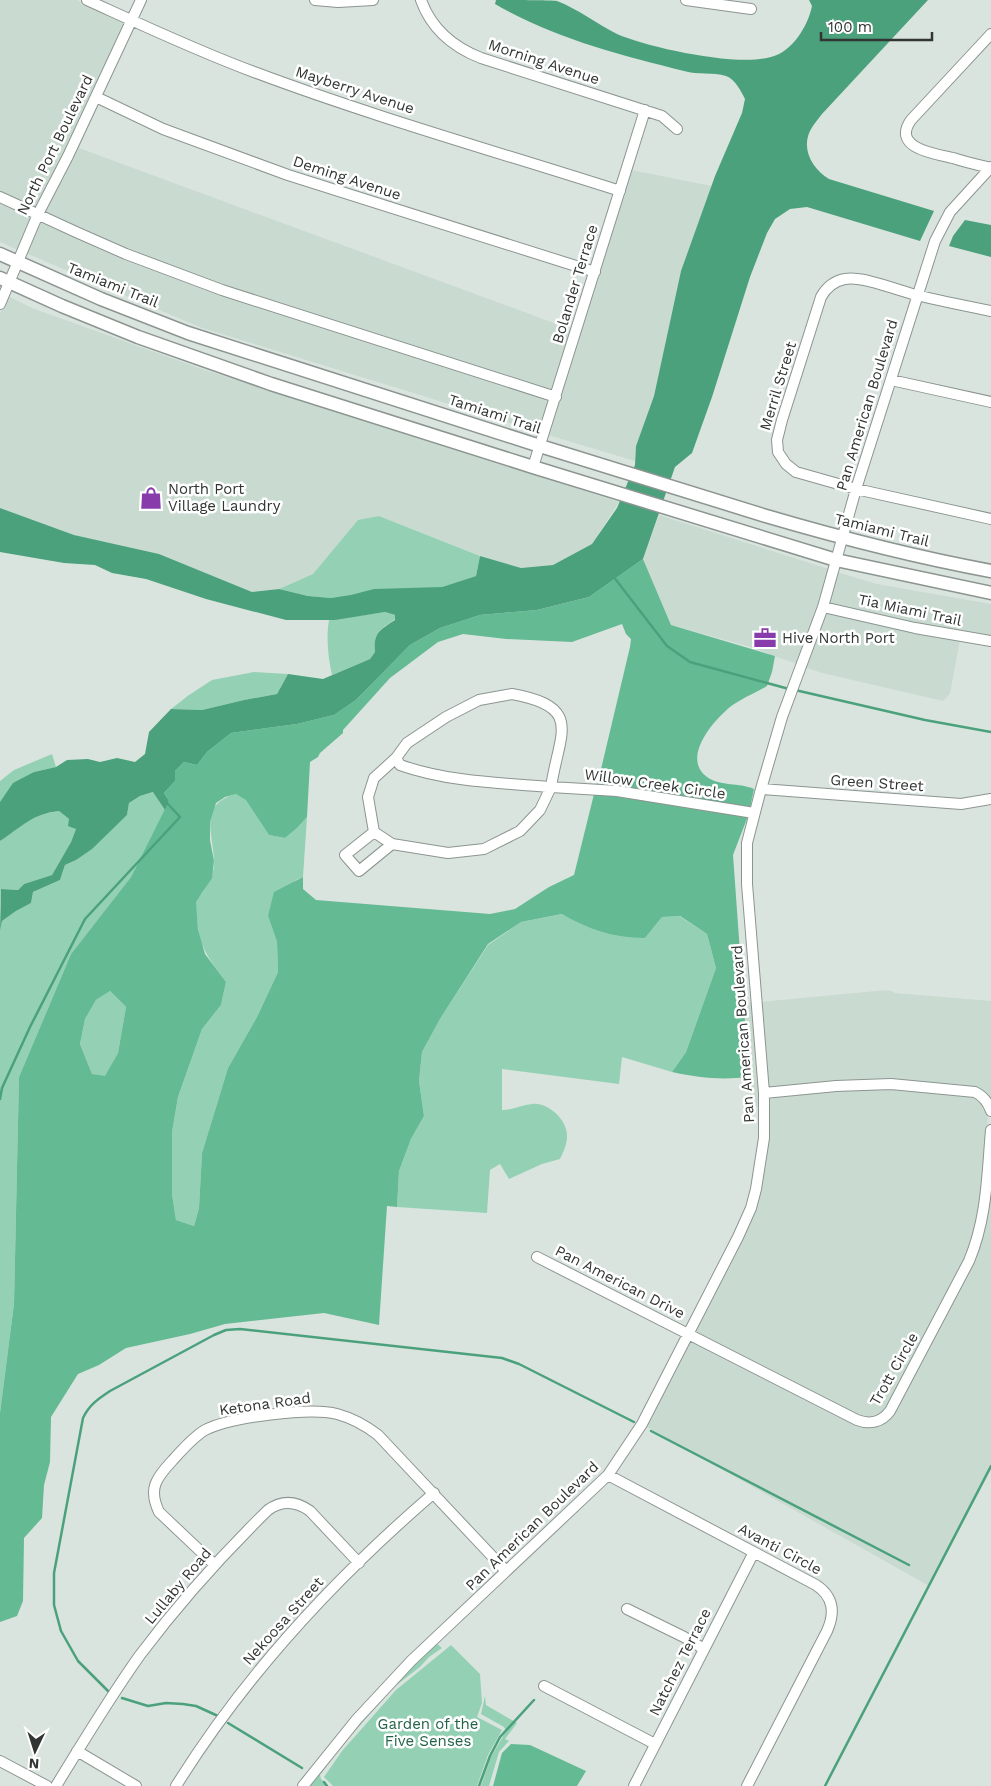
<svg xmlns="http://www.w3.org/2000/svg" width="991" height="1786" font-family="'Work Sans',sans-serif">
<rect width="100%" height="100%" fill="#dae4df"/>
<path fill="#c9dbd1" d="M 0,0 L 77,0 L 126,23 L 64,154 L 36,209 L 0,192 Z
M 98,102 L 99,103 L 79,148 L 573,330 L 554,392 L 223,286 L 127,250 L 43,212 Z
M 631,170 L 712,186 L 681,271 L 654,396 L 636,446 L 635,461 L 548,435 Z
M 0,201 L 32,217 L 18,250 L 0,242 Z
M 40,220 L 125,258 L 220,294 L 551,400 L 540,432 L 202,328 L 100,285 L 26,253 Z
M 8,296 L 32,308 L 202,369 L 619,502 L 592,544 L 553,565 L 521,568 L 491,560 L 379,516 L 331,554 L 313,574 L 279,589 L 252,592 L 159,554 L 74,535 L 0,508 L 0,313 Z
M 659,515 L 829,569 L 819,605 L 797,664 L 747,646 L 671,625 L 643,559 Z
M 837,572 L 877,584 L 991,604 L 991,636 L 916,623 L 828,603 Z
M 825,612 L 960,640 L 950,694 L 943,701 L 822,673 L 804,667 Z
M 886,990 L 892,991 L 895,993 L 991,1001 L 991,1101 L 976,1088 L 967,1086 L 891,1080 L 767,1088 L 760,1002 Z
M 752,1002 L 760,1107 L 751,1106 L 744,1003 Z
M 891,1089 L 974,1096 L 980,1101 L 987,1111 L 988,1117 L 981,1205 L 979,1218 L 965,1260 L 885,1412 L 874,1418 L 864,1418 L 694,1332 L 760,1190 L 768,1139 L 768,1097 L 836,1091 Z
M 991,1180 L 991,1470 L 929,1586 L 645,1426 L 690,1340 L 876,1426 L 979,1247 L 987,1220 Z"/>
<path fill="#94d1b4" d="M 379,516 L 480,556 L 476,576 L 442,587 L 331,598 L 308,596 L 279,589 L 313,574 L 358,520 Z
M 385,612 L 395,615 L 395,619 C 380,630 373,633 375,652 L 370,659 L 332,675 C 328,657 326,638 329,620 Z
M 254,672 L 288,674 L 277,694 L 244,700 L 202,710 L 171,709 L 189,695 L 212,680 Z
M 52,754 L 56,767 L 34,772 L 0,802 L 0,781 L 14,770 Z
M 154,792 L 165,810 L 131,877 L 71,954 L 19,1077 L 14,1304 L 0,1413 L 0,931 L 2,921 L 16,911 L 31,903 L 33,892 L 60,880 L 65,865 L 76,860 L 127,815 L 129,803 L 140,796 Z
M 236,794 L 246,799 L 269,835 L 285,838 L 297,828 L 307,817 L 303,877 L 296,880 L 268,916 L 277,942 L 278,972 L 257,1017 L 228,1068 L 202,1153 L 199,1208 L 194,1226 L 176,1220 L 172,1194 L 172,1132 L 178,1097 L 202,1029 L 221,1005 L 226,982 C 209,959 199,947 197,917 C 197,913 195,906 196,902 C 197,899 201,895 203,892 C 209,882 215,873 214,860 C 213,833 198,804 236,794 Z
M 59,811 L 69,819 L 76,829 L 71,842 L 52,875 L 24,884 L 18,890 L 1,889 L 0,906 L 0,841 L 36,815 Z
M 563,914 C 590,930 613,938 645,938 L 662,917 L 679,916 L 707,934 L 716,968 L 686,1052 L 672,1072 L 622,1057 L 619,1084 L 502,1069 L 502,1110 C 513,1110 521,1105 532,1104 C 548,1102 568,1120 567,1137 C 567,1144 563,1153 560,1159 L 542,1164 L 509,1179 L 500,1164 L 490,1170 L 487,1213 L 397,1207 L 399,1171 L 411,1139 L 424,1116 L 419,1081 L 422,1052 L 440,1019 L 488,945 L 521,922 Z
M 110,991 L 126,1007 L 118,1053 L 105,1077 L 92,1074 L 80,1044 L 85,1019 L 96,1000 Z
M 436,1643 L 442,1648 L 429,1657 L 420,1667 L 394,1687 L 340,1748 L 320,1775 L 321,1779 L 328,1786 L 308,1786 C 347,1735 390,1689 436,1643 Z
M 451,1645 L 480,1674 L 482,1703 L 477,1717 L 502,1730 L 488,1755 L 477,1786 L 333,1786 L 324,1777 L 342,1751 L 396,1690 Z
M 485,1696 L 486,1705 L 517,1723 L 505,1739 L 509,1741 L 499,1752 L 489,1786 L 481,1786 L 491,1757 L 506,1731 L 504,1727 L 481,1714 Z"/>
<path fill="#64ba93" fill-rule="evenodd" d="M 643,559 L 671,625 L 775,656 L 772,672 L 767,686 C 755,693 742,698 730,707 C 713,721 681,758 707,777 C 721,787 739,782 754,789 L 750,808 L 597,786 L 630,647 L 631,639 L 626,634 L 622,624 L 572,642 L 506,639 L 463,634 L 438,642 L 390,678 L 343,730 L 343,733 L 320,753 L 318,757 L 310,762 L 307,817 L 297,828 L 285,838 L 269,835 L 246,800 L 236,794 L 225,797 L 216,803 L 210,822 L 210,840 L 214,861 L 212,878 L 196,902 L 198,929 L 205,954 L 226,982 L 221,1005 L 202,1029 L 178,1097 L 172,1132 L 172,1194 L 176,1220 L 194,1226 L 199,1208 L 202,1153 L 228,1068 L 257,1017 L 278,972 L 277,942 L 268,916 L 274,892 L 303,877 L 303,889 L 316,900 L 490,914 L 515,909 L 549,887 L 574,875 L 594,794 L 616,796 L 748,816 L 733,855 L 749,1077 C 722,1080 699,1078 672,1072 L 686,1052 L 716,968 L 707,934 L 680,916 L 662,917 L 645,938 C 613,938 590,930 562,914 L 521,922 L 488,944 L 440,1019 L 422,1052 L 419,1081 L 424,1116 L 411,1139 L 399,1171 L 397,1207 L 387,1206 L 379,1325 L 324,1313 L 225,1324 L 190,1334 L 126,1348 L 99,1365 L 78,1374 L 51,1417 L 50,1462 L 44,1485 L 42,1518 L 24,1538 L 23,1601 L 17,1616 L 0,1622 L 0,1413 L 14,1304 L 19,1077 L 71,954 L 131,877 L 169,801 L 164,793 L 175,781 L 175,771 L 184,762 L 197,765 L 207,752 L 231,733 L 297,724 L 334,715 L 356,700 L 410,645 L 440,628 L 480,615 L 537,610 L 589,597 ZM 110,991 L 126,1007 L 118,1053 L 105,1076 L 92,1074 L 80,1044 L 85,1019 L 96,1000 Z
M 511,1744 L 530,1745 L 586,1771 L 577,1786 L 493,1786 L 502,1753 Z"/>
<path fill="#4ba17c" d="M 496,0 C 509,0 548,0 557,1 C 578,9 597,24 617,34 C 649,48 738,67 771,57 C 792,52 808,26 812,6 L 809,0 L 928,0 L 822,114 C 818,119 813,125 810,131 C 801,150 813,169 829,179 L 934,211 L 920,241 L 807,207 L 790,209 L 775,219 L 767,233 L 750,277 L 712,397 L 692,453 L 675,467 L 643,559 L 589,597 L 537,610 L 480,615 L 440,628 L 410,645 L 356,700 L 334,715 L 297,724 L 231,733 L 207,752 L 197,765 L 184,762 L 175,771 L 175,781 L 164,793 L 169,801 L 165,810 L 153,792 L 140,796 L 129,803 L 127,815 L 92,849 L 76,860 L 65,865 L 60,880 L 33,892 L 31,903 L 16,911 L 2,921 L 0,931 L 1,889 L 18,890 L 24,884 L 52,875 L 71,842 L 76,829 L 68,826 L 69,819 L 59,811 C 31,814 22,827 0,841 L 0,802 L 13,783 L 34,772 L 56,767 L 67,760 L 88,759 L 100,762 L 117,758 L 135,762 L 145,754 L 149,732 L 171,709 L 202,710 L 244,700 L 277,694 L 288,674 L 323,679 L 370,659 L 375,652 C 373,633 380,630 395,620 L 395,615 L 385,612 L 335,620 L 286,620 L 206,599 L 146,579 L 112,573 L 95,565 L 64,563 L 0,552 L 0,508 L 74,535 L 159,554 L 252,592 L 279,589 L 308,596 L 331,598 L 351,595 L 374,589 L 442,587 L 476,576 L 480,556 L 521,568 L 553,565 L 592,544 L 617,508 L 635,465 L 636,446 L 654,396 L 681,271 L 715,176 L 742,113 L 745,99 C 741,91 735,79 726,76 C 713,72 698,75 684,71 C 620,55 553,38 495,4 Z
M 965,220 L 991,225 L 991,257 L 949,246 L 953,236 Z"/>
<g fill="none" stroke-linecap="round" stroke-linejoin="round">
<path stroke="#4ba17c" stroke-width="2.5" d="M 613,576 L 667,646 L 690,662 L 789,689
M 795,690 L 925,720 L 991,732
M 0,1099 L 2,1088 L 30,1027 L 85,919 L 180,817 L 167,803
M 651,1431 L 909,1565
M 110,1693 L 78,1661 L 61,1631 L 54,1605 L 54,1573 L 83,1418 C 89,1405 98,1399 110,1391 L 214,1335 L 226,1330 L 240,1329 L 502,1358 L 519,1364 L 634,1422
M 122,1698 L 148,1706 L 166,1703 L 183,1704 L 196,1706 L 218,1716
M 228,1723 L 302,1768
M 324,1782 L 327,1786
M 479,1786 L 490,1756 L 500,1737 L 534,1700
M 825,1786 L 991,1466"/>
<defs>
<path id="minor" d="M 87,0 C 142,25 197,51 254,72 C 374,117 498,152 620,191
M 315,0 L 338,2 L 373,0
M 421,0 C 431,28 453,47 481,58 L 662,116 L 677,129
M 686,0 L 751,9
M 991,34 L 911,120 C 891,148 935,154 953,158 C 965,162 978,165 991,168
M 96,97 L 163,129 L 288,175 L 595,272
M 0,197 L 76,232 L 126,254 L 222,290 L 556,397
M 0,304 L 38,214 L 68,156 L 141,0
M 991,311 C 966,306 941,301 916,295 C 897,290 863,276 845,279 C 834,281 826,288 821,297 L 782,420 L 777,440 L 778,452 L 786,464 L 796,472 L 856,489 L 991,519
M 891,380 L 991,402
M 533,467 L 645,110
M 823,607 L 915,628 L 991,641
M 512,694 C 584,707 559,733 551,787 C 501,783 448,782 400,765 L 396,758 L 407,743 L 446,717 L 479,700 Z
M 396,758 L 374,778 L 368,797 L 374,832 L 392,844 L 448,853 L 484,849 L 520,831 L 540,810 L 551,787 L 617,791 L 754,813
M 761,789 L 961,804 L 991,799
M 374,832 L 345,855 L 359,871 L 392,844
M 764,1093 L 836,1086 L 891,1084 L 975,1092 C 983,1096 988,1102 991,1111
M 537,1257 L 857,1420 C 870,1425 882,1422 890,1411 L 969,1261 C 987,1218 987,1176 991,1130
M 608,1475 L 816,1585 C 834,1597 835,1613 827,1631 L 747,1786
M 215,1565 L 159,1512 C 148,1489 156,1478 172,1461 C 182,1450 192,1438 205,1430 C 230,1417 310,1407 337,1414 C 352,1418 365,1425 378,1435 L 506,1571
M 627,1609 L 684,1637 L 704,1649
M 544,1686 L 655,1744
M 77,1751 L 136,1786
M 0,1761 L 47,1786
M 56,1786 C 83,1742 110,1697 140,1655 C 179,1603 222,1555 268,1510 C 282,1500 296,1501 310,1511 L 359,1563
M 176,1786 C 245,1675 334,1579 434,1493
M 303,1786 L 357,1719 L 411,1661 L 608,1475 L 642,1424 L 738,1237 L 751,1208 L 756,1189 L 764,1138 L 764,1093 L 747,884 L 747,843 L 761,789 L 782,717 L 823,607 L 856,489 L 935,241 L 950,212 L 991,167
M 634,1786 L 754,1552"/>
<path id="major" d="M 0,254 L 101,299 L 188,333 L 540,446 L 766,516 C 841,538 915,557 991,571
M 0,278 L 62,306 L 138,337 L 271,384 L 533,467 L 836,560 L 991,593"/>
</defs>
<use href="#minor" stroke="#8c9590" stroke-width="12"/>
<use href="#major" stroke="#8c9590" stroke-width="15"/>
<use href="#minor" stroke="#fff" stroke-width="10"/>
<use href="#major" stroke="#fff" stroke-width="12"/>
</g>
<defs>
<symbol id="shop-bare" viewBox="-9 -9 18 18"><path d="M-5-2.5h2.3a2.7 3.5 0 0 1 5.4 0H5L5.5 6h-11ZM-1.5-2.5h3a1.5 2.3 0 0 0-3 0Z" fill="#883cac" stroke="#fff" stroke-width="2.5" paint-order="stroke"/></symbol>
<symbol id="office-bare" viewBox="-9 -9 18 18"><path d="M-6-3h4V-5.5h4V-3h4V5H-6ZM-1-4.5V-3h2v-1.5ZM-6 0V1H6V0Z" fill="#883cac" stroke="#fff" stroke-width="2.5" paint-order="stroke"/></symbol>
</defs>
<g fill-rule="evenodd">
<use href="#shop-bare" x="135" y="482" width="32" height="32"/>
<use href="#office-bare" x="749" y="622" width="32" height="32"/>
</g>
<g text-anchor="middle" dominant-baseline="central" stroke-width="5" stroke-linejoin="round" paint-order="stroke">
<g font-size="15" fill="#313533" stroke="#fff">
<text transform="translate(544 62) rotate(18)">Morning Avenue</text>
<text transform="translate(355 90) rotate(18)">Mayberry Avenue</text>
<text transform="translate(55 145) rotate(-64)">North Port Boulevard</text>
<text transform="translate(347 178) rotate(18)">Deming Avenue</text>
<text transform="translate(575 284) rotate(-73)">Bolander Terrace</text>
<text transform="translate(113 285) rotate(22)">Tamiami Trail</text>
<text transform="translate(778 386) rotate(-73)">Merril Street</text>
<text transform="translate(867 405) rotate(-73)">Pan American Boulevard</text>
<text transform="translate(495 414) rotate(18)">Tamiami Trail</text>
<text transform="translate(882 530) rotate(14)">Tamiami Trail</text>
<text transform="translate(910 610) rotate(12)">Tia Miami Trail</text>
<text transform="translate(877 783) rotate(4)">Green Street</text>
<text transform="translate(655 784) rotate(8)">Willow Creek Circle</text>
<text transform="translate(743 1034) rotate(-94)">Pan American Boulevard</text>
<text transform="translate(620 1282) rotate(27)">Pan American Drive</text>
<text transform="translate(894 1369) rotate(-60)">Trott Circle</text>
<text transform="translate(265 1404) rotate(-8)">Ketona Road</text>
<text transform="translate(532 1526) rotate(-44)">Pan American Boulevard</text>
<text transform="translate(780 1549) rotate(28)">Avanti Circle</text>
<text transform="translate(178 1586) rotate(-50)">Lullaby Road</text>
<text transform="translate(283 1621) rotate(-48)">Nekoosa Street</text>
<text transform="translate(680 1662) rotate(-63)">Natchez Terrace</text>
</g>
<g font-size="15" fill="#313533" stroke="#fff" text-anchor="start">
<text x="168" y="489">North Port<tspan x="168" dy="17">Village Laundry</tspan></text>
<text x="782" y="638">Hive North Port</text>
</g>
<g font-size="15" fill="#226349" stroke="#fff">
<text x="428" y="1724">Garden of the<tspan x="428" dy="17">Five Senses</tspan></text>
</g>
</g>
<g transform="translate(35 1751) rotate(184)" stroke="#ffffff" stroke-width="4" paint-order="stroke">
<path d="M0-4L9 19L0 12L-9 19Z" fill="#313533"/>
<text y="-8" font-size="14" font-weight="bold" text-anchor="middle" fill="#313533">N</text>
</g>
<path d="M821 32v8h111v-8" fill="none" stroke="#313533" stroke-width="2.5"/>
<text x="828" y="32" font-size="15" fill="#313533" stroke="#ffffff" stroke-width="4" paint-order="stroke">100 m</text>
</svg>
